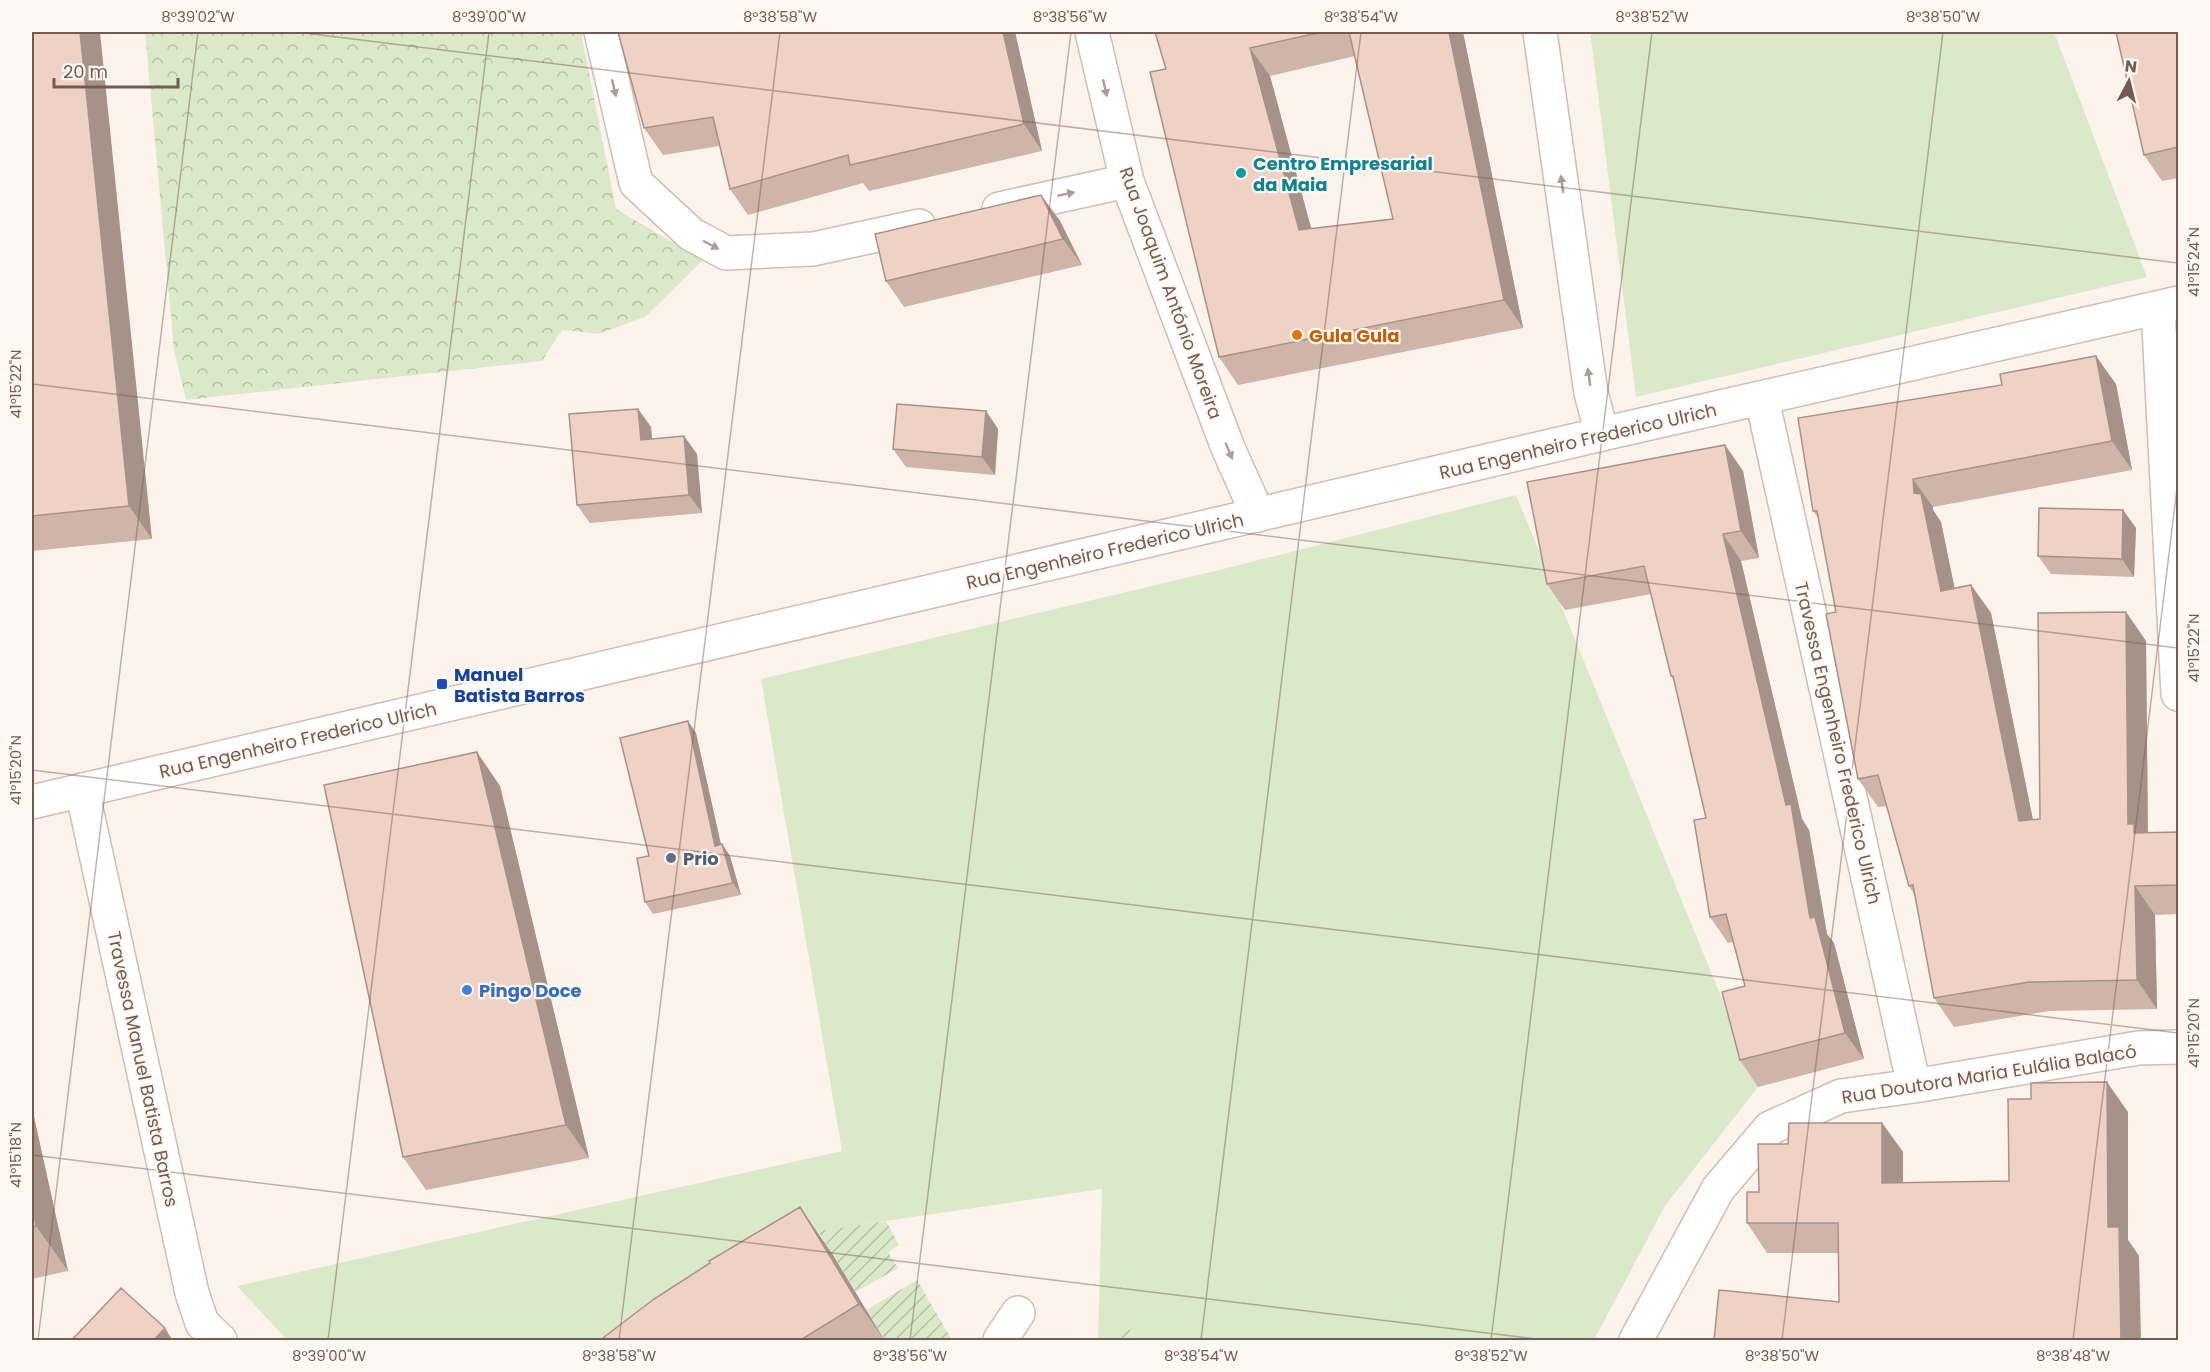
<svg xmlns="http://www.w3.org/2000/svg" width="2210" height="1372" font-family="Poppins,sans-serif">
<defs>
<pattern id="forest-crowns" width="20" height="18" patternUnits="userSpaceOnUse" patternTransform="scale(1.5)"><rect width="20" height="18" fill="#dbe9cb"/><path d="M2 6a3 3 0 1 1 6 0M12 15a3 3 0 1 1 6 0" fill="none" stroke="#b6c0a7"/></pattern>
<pattern id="garden-furrows" width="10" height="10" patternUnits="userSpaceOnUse" patternTransform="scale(1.5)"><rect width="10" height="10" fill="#dbe9cb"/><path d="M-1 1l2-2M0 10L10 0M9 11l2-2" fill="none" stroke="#b6c0a7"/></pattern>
</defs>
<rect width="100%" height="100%" fill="#fcf4ec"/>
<path fill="#dbe9cb" d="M 1590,32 L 2054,32 L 2147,277 L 1636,397 Z
M 1516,495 L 1758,1087 L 1665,1206 L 1594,1340 L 1098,1340 L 1102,1189 L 818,1231 L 668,1340 L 287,1340 L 237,1286 L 842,1151 L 761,679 L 1223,569 Z"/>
<path fill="url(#forest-crowns)" d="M 145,32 L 581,32 L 616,209 L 703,260 L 645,317 L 598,334 L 562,330 L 542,361 L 186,400 L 174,350 Z"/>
<path fill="url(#garden-furrows)" d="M 886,1221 L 899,1245 L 888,1252 L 898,1268 L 856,1292 L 818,1231 Z
M 917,1280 L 952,1340 L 885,1340 L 866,1310 Z
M 1131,1329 L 1130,1340 L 1107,1340 Z"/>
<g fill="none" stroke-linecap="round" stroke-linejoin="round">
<defs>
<path id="street" d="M 601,32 L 636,183 L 691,234 L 726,253 L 813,249 L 919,226
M 1092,32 L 1127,181 L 1228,448 L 1258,515
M 1540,32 L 1591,393 L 1602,434
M 999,209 L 1127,181
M 2158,308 L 2178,694
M 1762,399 L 1914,1086
M 82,790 L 192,1293 L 202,1323 L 220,1340
M 1000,1340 L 1018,1313
M 1636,1340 L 1718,1189 L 1770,1128 L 1841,1096 L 1914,1086 L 2138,1048 L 2178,1047"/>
<path id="secondary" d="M 32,802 L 1602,434 L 2178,303"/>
</defs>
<use href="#street" stroke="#d0bdb4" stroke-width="36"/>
<use href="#secondary" stroke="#d3bcb2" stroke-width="36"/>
<use href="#street" stroke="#fff" stroke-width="33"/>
<use href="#secondary" stroke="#fff" stroke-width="33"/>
</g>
<path fill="#ceb4a9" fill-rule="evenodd" d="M 32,32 L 152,539 L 32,551 Z
M 618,32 L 1015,32 L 1042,151 L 869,191 L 863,183 L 748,215 L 730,189 L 720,146 L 663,155 L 644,128 Z
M 1155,32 L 1463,32 L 1523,328 L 1238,385 L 1219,357 L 1166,69 ZM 1355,56 L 1393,219 L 1311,229 L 1270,76 Z
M 2178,32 L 2178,178 L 2162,181 L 2144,155 Z
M 1041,195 L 1060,221 L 1082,265 L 904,307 L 886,281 Z
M 2116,384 L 2132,470 L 1933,507 L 1933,510 L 1941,522 L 1954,588 L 1971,585 L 1991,613 L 2033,820 L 2040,819 L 2126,612 L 2146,641 L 2148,833 L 2178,832 L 2178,914 L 2155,915 L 2157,1009 L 2049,1011 L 1954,1027 L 1934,998 L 1915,896 L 1909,886 L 1887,806 L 1878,807 L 1858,779 L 1836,612 L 1819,519 L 1813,511 Z
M 638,409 L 651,427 L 652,439 L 697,454 L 702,513 L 590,523 L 577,505 Z
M 986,411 L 998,429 L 995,475 L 906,467 L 893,449 Z
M 1725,445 L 1743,471 L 1759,558 L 1741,561 L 1802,819 L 1809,830 L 1827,934 L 1834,943 L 1864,1059 L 1758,1087 L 1740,1060 L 1745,986 L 1733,942 L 1728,943 L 1710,917 L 1706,818 L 1674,681 L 1671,676 L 1651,594 L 1565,610 L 1547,584 Z
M 2123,510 L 2136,528 L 2134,577 L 2051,574 L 2038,556 Z
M 696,733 L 721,845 L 722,844 L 730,856 L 741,895 L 653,914 L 645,902 L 649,856 Z
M 500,786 L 589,1158 L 426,1190 L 403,1157 Z
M 32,1108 L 68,1271 L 32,1279 Z
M 2128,1112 L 2128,1240 L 2139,1256 L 1839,1302 L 1838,1253 L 1767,1253 L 1747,1223 L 1759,1192 L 1788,1144 L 1882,1123 L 1903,1152 L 1903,1183 L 2009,1181 Z
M 831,1252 L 885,1341 L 599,1341 Z"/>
<path fill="#a7928a" d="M 80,32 L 100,32 L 152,539 L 129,506 Z
M 1003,32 L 1015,32 L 1042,151 L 1024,124 Z
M 1449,32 L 1463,32 L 1523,328 L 1504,300 Z
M 1250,48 L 1270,76 L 1319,257 L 1299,230 Z
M 1041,195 L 1060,221 L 1082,265 L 1063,239 Z
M 2096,356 L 2116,384 L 2132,470 L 2112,441 Z
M 638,409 L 651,427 L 654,458 L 641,440 Z
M 986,411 L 998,429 L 995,475 L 982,457 Z
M 684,436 L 697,454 L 702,513 L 689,495 Z
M 1725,445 L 1743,471 L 1759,558 L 1741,531 Z
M 1913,479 L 1933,507 L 1933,510 L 1941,522 L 1961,619 L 1941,591 L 1914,493 Z
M 2123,510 L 2136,528 L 2134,577 L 2122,559 Z
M 1723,534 L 1741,561 L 1802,819 L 1809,830 L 1827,934 L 1834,943 L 1864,1059 L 1845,1033 L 1810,918 L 1786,805 Z
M 1971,585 L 1991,613 L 2039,850 L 2019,821 Z
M 2126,612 L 2146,641 L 2148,844 L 2134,833 L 2128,824 Z
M 688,721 L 696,733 L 724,858 L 715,846 Z
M 477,752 L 500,786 L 589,1158 L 566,1125 Z
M 722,844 L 730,856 L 741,895 L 733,883 Z
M 2135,886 L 2155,915 L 2157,1009 L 2137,980 Z
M 2107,1082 L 2128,1112 L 2128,1240 L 2139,1256 L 2141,1341 L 2121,1341 L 2108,1227 Z
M 32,1108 L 68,1271 L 36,1226 L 32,1204 Z
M 1882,1123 L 1903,1152 L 1903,1213 L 1882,1183 Z
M 800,1207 L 831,1252 L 885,1341 L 859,1304 Z
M 165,1328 L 173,1341 L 153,1341 Z"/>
<path fill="#efd1c5" stroke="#a7928a" stroke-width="1.5" d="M 32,32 L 80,32 L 129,506 L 32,516 Z
M 618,32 L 1003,32 L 1024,124 L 850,165 L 848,155 L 730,189 L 713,117 L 644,128 Z
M 1155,32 L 1322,32 L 1250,48 L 1299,230 L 1393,219 L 1349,32 L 1449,32 L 1504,300 L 1219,357 L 1150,72 L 1166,69 Z
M 2116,32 L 2178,32 L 2178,147 L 2144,155 Z
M 1041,195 L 1063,239 L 886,281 L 875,234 Z
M 2096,356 L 2112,441 L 1913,479 L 1914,493 L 1921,494 L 1941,591 L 1971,585 L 2019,821 L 2040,819 L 2038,613 L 2126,612 L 2128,824 L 2134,824 L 2134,833 L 2178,832 L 2178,885 L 2135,886 L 2137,980 L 2029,982 L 1934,998 L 1913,885 L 1909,886 L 1878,775 L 1858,779 L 1826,614 L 1836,612 L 1817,511 L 1813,511 L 1798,418 L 2002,385 L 2000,374 Z
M 897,404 L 986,411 L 982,457 L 893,449 Z
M 638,409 L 641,440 L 684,436 L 689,495 L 577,505 L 569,414 Z
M 1725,445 L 1741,531 L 1723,534 L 1786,805 L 1791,804 L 1810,918 L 1815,917 L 1845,1033 L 1740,1060 L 1722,992 L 1745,986 L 1726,914 L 1710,917 L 1694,820 L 1706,818 L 1673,676 L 1671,676 L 1644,566 L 1547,584 L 1527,482 Z
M 2039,508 L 2123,510 L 2122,559 L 2038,556 Z
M 688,721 L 715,846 L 722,844 L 733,883 L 645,902 L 637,858 L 649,856 L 620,738 Z
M 477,752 L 566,1125 L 403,1157 L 324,785 Z
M 2107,1082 L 2108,1227 L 2119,1227 L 2121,1341 L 1714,1341 L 1719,1290 L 1839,1302 L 1838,1223 L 1747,1223 L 1747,1192 L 1759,1192 L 1758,1144 L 1788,1144 L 1789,1123 L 1882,1123 L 1882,1183 L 2009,1181 L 2008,1099 L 2031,1099 L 2031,1083 Z
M 32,1204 L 36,1226 L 32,1227 Z
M 800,1207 L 859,1304 L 799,1341 L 599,1341 L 654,1299 L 710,1263 L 709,1261 Z
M 121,1288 L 165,1328 L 153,1341 L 71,1341 Z"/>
<defs><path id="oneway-solid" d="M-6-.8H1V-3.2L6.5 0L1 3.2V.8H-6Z" transform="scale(1.5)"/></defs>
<g fill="#ad9b96">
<use href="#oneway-solid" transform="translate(614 88) rotate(77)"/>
<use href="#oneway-solid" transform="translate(1105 88) rotate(77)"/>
<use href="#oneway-solid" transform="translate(1562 184) rotate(-98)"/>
<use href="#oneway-solid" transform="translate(1066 194) rotate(-12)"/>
<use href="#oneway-solid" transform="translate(711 245) rotate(28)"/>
<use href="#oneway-solid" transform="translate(1589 377) rotate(-98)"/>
<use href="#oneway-solid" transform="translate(1229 451) rotate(67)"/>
</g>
<path fill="none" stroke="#765950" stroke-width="1.5" stroke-opacity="0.45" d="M 296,32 L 2178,263M 32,384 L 2178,648M 32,770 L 2178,1033M 32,1155 L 1544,1340M 38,1340 L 198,32M 328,1340 L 489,32M 619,1340 L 780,32M 910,1340 L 1071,32M 1201,1340 L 1361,32M 1491,1340 L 1652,32M 1782,1340 L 1943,32M 2073,1340 L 2178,480"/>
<circle fill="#0f9aa8" stroke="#fef8f3" stroke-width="2" cx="1241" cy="173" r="6"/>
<circle fill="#e8710a" stroke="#fef8f3" stroke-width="2" cx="1297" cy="335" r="6"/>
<rect fill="#1a4fb4" stroke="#fef8f3" stroke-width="2" x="436" y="678" width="12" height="12" rx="3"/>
<circle fill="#5c6f8a" stroke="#fef8f3" stroke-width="2" cx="671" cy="858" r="6"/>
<circle fill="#3f7fe0" stroke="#fef8f3" stroke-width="2" cx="467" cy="990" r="6"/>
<g text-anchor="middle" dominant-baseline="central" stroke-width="4.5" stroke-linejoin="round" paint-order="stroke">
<g font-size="18" font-weight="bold" fill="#0d838f" stroke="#fef8f3" text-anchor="start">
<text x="1253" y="163">Centro Empresarial<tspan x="1253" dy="21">da Maia</tspan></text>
</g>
<g font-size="18" fill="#765950" stroke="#fef8f3">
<text transform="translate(1171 293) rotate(70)">Rua Joaquim António Moreira</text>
<text transform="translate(1578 441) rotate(-13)">Rua Engenheiro Frederico Ulrich</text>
<text transform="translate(1105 551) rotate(-13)">Rua Engenheiro Frederico Ulrich</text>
<text transform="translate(298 740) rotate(-13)">Rua Engenheiro Frederico Ulrich</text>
<text transform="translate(1838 743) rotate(77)">Travessa Engenheiro Frederico Ulrich</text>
<text transform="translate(143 1069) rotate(78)">Travessa Manuel Batista Barros</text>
<text transform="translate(1989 1074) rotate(-9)">Rua Doutora Maria Eulália Balacó</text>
</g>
<g font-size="18" font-weight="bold" fill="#c56008" stroke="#fef8f3" text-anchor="start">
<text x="1309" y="335">Gula Gula</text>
</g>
<g font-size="18" font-weight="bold" fill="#164399" stroke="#fef8f3" text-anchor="start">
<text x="454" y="674">Manuel<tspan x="454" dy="21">Batista Barros</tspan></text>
</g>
<g font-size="18" font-weight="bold" fill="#4e5e75" stroke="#fef8f3" text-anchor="start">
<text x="683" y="858">Prio</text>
</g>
<g font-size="18" font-weight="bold" fill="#366cbe" stroke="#fef8f3" text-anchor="start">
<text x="479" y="990">Pingo Doce</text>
</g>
</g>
<rect width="2210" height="1372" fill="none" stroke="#fef8f3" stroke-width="66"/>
<g transform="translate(2129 81) rotate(7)" stroke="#fef8f3" stroke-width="4.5" paint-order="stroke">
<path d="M0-4.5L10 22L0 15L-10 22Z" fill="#765950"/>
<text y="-9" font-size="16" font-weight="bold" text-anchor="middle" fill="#765950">N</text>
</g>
<path d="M54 78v9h124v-9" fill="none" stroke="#765950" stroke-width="3"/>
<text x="63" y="78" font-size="18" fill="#765950" stroke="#fef8f3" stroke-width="4.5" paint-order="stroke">20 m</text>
<rect x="33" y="33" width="2144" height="1306" fill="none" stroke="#765950" stroke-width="2"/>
<g font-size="15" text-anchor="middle" fill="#765950">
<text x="198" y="22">8°39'02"W</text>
<text x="489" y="22">8°39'00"W</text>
<text x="780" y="22">8°38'58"W</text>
<text x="1070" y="22">8°38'56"W</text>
<text x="1361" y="22">8°38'54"W</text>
<text x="1652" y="22">8°38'52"W</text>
<text x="1943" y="22">8°38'50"W</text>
<text transform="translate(2194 262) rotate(-90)" y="5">41°15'24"N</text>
<text transform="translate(16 384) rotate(-90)" y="5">41°15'22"N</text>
<text transform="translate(2194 648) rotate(-90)" y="5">41°15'22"N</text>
<text transform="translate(16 770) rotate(-90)" y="5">41°15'20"N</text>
<text transform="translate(2194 1033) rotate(-90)" y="5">41°15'20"N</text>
<text transform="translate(16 1155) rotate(-90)" y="5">41°15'18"N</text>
<text x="329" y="1361">8°39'00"W</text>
<text x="619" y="1361">8°38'58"W</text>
<text x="910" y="1361">8°38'56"W</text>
<text x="1201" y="1361">8°38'54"W</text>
<text x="1491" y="1361">8°38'52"W</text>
<text x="1782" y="1361">8°38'50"W</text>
<text x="2073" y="1361">8°38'48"W</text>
</g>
</svg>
